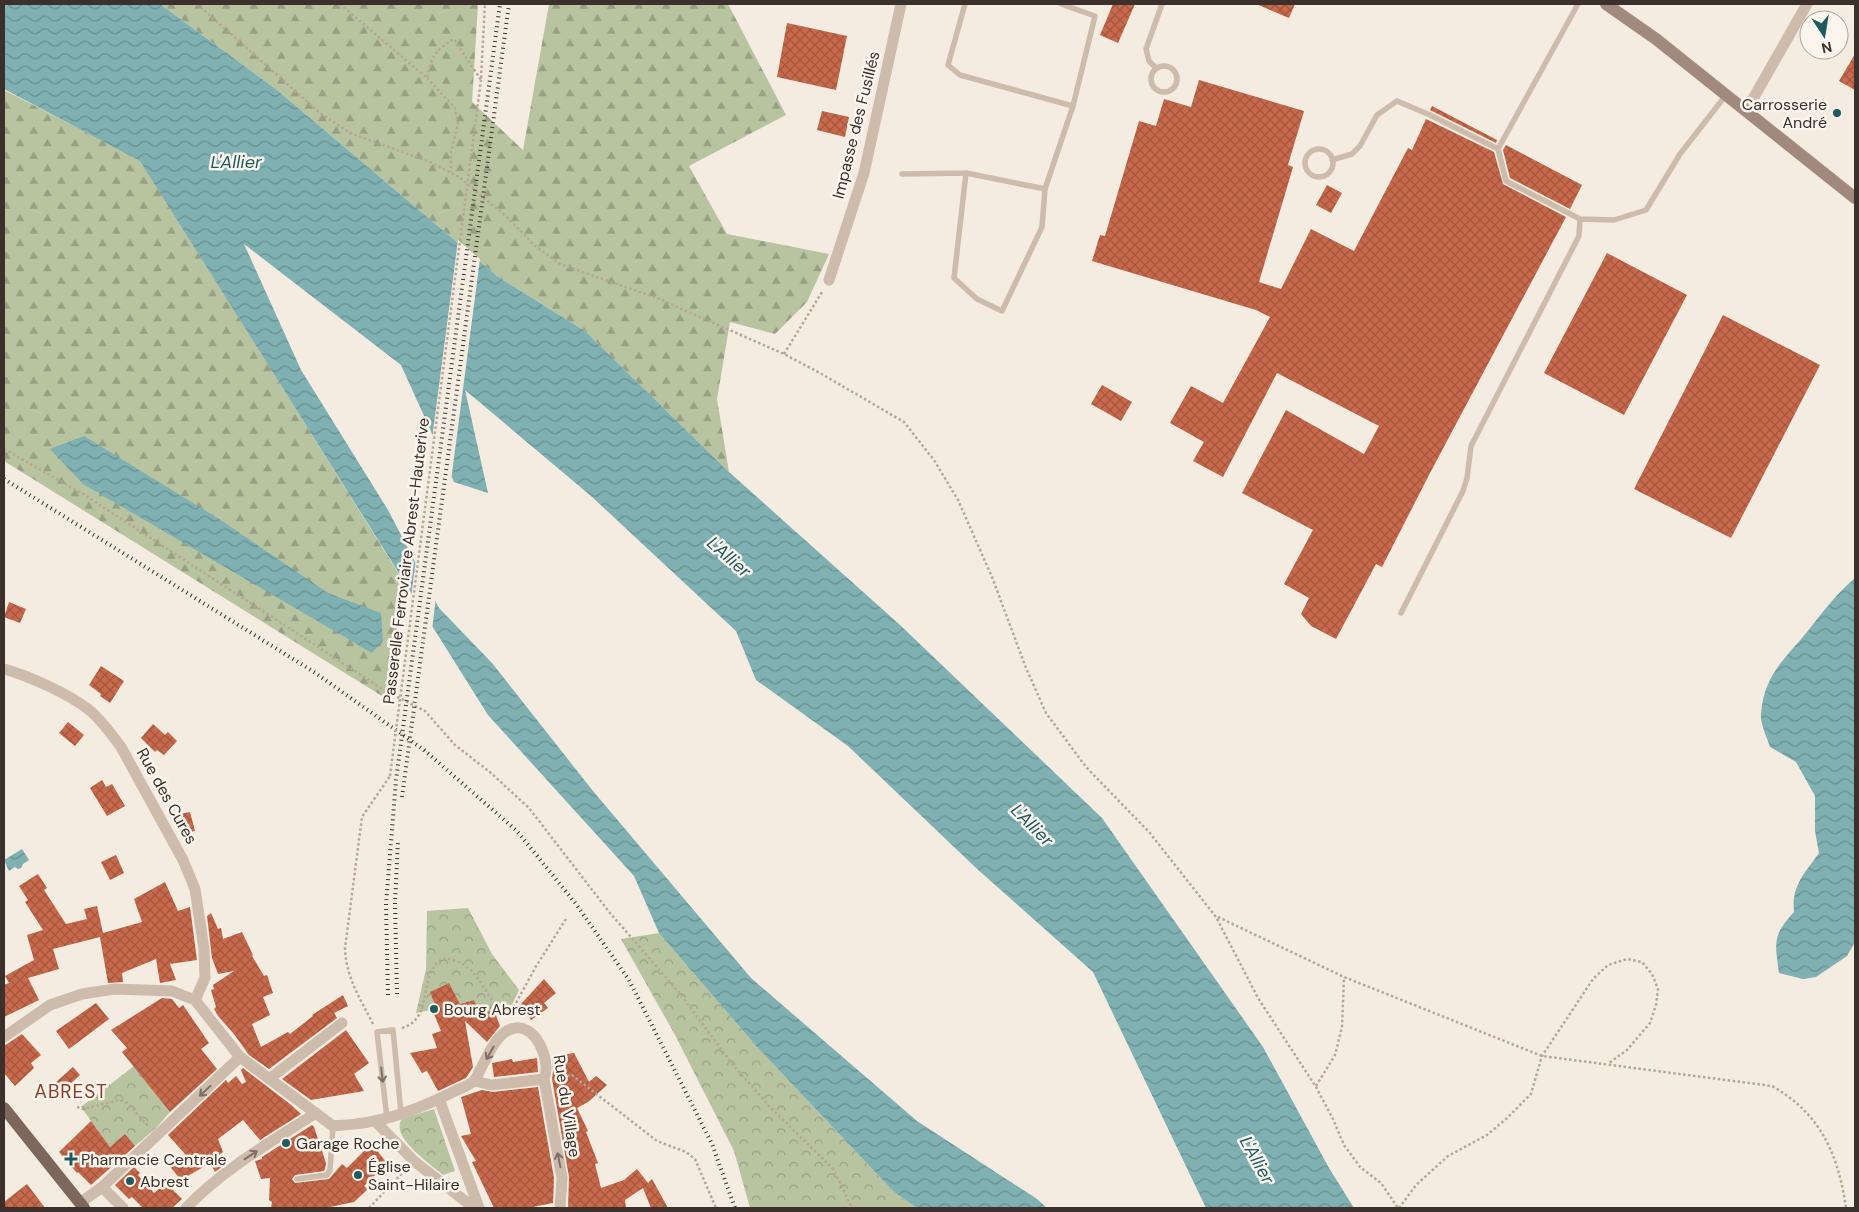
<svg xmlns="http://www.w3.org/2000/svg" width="1859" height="1212" font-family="'DM Sans',sans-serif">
<defs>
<pattern id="forest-firs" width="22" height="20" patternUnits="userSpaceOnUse" patternTransform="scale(1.25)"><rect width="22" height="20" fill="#b8c4a0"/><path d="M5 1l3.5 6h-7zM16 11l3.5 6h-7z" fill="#97a083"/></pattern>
<pattern id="park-crowns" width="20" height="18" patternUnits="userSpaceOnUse" patternTransform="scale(1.25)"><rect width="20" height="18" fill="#b8c4a0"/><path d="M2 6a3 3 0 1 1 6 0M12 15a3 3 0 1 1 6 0" fill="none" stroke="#97a083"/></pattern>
<pattern id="water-waves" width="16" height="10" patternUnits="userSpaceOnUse" patternTransform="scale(1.25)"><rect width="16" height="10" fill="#7fb0b2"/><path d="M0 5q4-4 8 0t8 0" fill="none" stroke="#699091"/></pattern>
<pattern id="building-cross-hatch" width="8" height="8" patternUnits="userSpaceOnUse" patternTransform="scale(1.25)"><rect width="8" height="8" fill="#c8694b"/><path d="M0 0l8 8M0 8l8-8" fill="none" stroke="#a4573f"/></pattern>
</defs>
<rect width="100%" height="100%" fill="#f4ebe1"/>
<path fill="url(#forest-firs)" d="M 160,4 L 478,4 L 472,102 L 523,150 L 549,4 L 728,4 L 786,115 L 689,166 L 727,234 L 829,254 L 807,302 L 775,334 L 730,322 L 717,399 L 729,472 L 585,331 L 497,276 L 277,90 Z
M 4,90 L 140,160 L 402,579 L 390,701 L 4,461 Z"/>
<path fill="url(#park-crowns)" d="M 468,908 L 492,954 L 519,990 L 512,1005 L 495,1012 L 494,1010 L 481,1014 L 474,1000 L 460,1004 L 449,983 L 431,992 L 435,1005 L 432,1007 L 431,1010 L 416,1013 L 426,969 L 427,911 Z
M 659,933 L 757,1047 L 894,1192 L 917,1208 L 750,1208 L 734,1151 L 675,1035 L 621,939 Z
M 134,1066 L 170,1112 L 156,1128 L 135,1146 L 125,1134 L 110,1147 L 81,1107 Z
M 434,1109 L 455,1171 L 443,1175 C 430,1164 389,1136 402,1119 Z"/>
<path fill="url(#water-waves)" d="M 4,4 L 160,4 L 277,90 L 497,276 L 585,331 L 729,472 L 900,625 L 1102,818 L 1263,1047 L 1329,1168 L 1354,1208 L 1206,1208 L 1093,972 L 975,867 L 848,746 L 756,680 L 736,631 L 591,496 L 465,390 L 488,493 L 454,482 L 401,365 L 244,244 L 301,370 L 388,510 L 439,608 L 492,663 L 593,791 L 751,978 L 917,1121 L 1037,1199 L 1047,1208 L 917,1208 L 894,1192 L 757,1047 L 659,933 L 634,876 L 488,715 L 140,161 L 4,89 Z
M 84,436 L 219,519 L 328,593 L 381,613 L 383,641 L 372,653 L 83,484 L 50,449 Z
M 1855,578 L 1855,942 L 1847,956 L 1816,977 L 1803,979 L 1779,973 C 1775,942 1772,936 1794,912 C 1791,886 1805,873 1819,853 L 1815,831 L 1815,796 L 1796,762 L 1770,747 C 1767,737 1760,724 1761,714 C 1764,675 1784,660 1807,632 C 1822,613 1836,594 1855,578 Z
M 22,849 L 29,860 L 23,864 L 21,868 L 18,869 L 15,867 L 9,871 L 4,860 Z"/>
<path fill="#f4ebe1" d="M 458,240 L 480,259 L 451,481 L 432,439 Z
M 416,559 L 436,597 L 432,630 L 411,597 Z"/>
<path fill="url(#building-cross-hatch)" d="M 1113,4 L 1135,4 L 1118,43 L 1100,35 Z
M 1256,4 L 1295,4 L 1289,18 Z
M 787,23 L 847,36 L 836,90 L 777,77 Z
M 1855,54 L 1855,90 L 1839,81 Z
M 1199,80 L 1304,111 L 1288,165 L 1293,167 L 1259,282 L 1281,289 L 1311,229 L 1354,251 L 1408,148 L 1412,150 L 1426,119 L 1494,152 L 1503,184 L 1566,217 L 1430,473 L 1382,567 L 1376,564 L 1336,639 L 1311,626 L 1301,614 L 1309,598 L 1284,584 L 1313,530 L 1242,493 L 1286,410 L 1364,454 L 1379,426 L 1277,373 L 1223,477 L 1193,461 L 1204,442 L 1170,423 L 1191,386 L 1223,403 L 1270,317 L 1256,310 L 1092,261 L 1100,235 L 1105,236 L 1139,121 L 1156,126 L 1164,99 L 1191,107 Z
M 1432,106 L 1497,140 L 1496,143 L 1430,110 Z
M 822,111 L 849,117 L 845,137 L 817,130 Z
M 1506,145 L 1582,185 L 1570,209 L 1510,178 L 1503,150 Z
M 1327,185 L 1342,193 L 1331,213 L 1316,205 Z
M 1607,253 L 1687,295 L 1624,415 L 1544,373 Z
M 1723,315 L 1820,365 L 1731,538 L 1634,489 Z
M 1102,385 L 1132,402 L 1121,421 L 1091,404 Z
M 9,602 L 26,609 L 20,623 L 4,617 Z
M 101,666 L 124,681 L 110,703 L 100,696 L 101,694 L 89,685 Z
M 68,722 L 84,735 L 75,746 L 59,733 Z
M 153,724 L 165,735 L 168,732 L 177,741 L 164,755 L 157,750 L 155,752 L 141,738 Z
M 102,780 L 106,787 L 112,784 L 125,806 L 107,816 L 90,788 Z
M 190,812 L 195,831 L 180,834 L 176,815 Z
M 116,855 L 124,873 L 110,880 L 101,862 Z
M 38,874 L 47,888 L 44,890 L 66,924 L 87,919 L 84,909 L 97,906 L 103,933 L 142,922 L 134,899 L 165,882 L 178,911 L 190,907 L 197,960 L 170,964 L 176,980 L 160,983 L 156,959 L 122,973 L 123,982 L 108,983 L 100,937 L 53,949 L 59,969 L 28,978 L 39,1000 L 4,1017 L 4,985 L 9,983 L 5,976 L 34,960 L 27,935 L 43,930 L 25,902 L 28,900 L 19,886 Z
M 211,913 L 218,929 L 221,928 L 223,939 L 242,932 L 253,955 L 252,956 L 264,976 L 267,975 L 273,993 L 263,997 L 270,1015 L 252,1024 L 261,1047 L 288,1032 L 290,1034 L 313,1016 L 312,1015 L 343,995 L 348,1006 L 334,1013 L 337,1018 L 269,1069 L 249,1055 L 234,1034 L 218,1016 L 214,1009 L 216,1007 L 211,990 L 214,989 L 213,985 L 234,971 L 218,974 L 212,958 L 207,916 Z
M 544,979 L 556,993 L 544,1003 L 548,1008 L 531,1020 L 520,1005 Z
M 449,983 L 460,1004 L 474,1000 L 481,1014 L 494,1010 L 500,1026 L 487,1042 L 465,1021 L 473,1067 L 466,1078 L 438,1091 L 427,1071 L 422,1073 L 410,1053 L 437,1048 L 432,1034 L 441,1031 L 431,1007 L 435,1005 L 430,992 Z
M 162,998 L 172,999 L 179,1008 L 183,1005 L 209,1043 L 201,1049 L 217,1069 L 170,1112 L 122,1052 L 127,1048 L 111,1030 Z
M 96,1003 L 109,1019 L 69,1049 L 56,1031 Z
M 346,1030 L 369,1063 L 354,1074 L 364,1091 L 311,1100 L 282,1079 Z
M 22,1034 L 41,1055 L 31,1063 L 34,1068 L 15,1086 L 4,1073 L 4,1046 Z
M 574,1053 L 589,1082 L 596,1076 L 607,1085 L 588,1102 L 577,1108 L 588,1131 L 586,1132 L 598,1163 L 595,1164 L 601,1188 L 624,1180 L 637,1169 L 648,1183 L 652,1179 L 668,1208 L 651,1208 L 643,1188 L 625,1200 L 626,1208 L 568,1208 L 569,1177 L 552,1079 L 553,1071 L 552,1056 Z
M 537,1058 L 538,1072 L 494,1077 L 492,1063 L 512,1059 L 513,1062 Z
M 73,1067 L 80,1075 L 53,1100 L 45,1092 Z
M 243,1068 L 290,1104 L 301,1114 L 260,1140 L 243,1120 L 218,1139 L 223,1152 L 219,1155 L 223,1166 L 215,1172 L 210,1163 L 181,1180 L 167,1163 L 185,1154 L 168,1135 L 226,1080 L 228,1083 L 236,1076 L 242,1084 L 246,1082 L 241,1070 Z
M 538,1087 L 554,1178 L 553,1203 L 528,1208 L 494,1208 L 472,1162 L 476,1161 L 461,1136 L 471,1134 L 461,1097 L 482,1090 L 493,1092 Z
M 91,1121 L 110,1147 L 125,1134 L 135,1146 L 91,1185 L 78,1172 L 77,1173 L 59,1152 Z
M 312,1125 L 314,1127 L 326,1163 L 325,1169 L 324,1171 L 295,1175 L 292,1179 L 295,1183 L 329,1179 L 342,1164 L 347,1168 L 369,1146 L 373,1150 L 375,1148 L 387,1163 L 364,1186 L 368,1189 L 354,1202 L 325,1208 L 271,1208 L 272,1202 L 269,1200 L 270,1178 L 261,1179 L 255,1161 L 262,1159 L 262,1157 Z
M 134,1167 L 140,1173 L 138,1175 L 154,1193 L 166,1183 L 182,1199 L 172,1208 L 143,1208 L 132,1197 L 129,1199 L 115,1185 Z
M 27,1184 L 45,1208 L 4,1208 L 4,1202 Z"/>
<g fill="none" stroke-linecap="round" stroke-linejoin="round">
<path stroke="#b9a596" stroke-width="2.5" stroke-dasharray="2.5 2.5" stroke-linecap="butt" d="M 197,4 L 320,113 L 350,133 L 430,162 L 459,177 L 508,218 L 534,245 L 560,264 L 657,298 L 784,354 L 820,373 L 904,422 L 934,460 L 958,500 L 992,577 L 1026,668 L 1046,713 L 1086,767 L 1149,832 L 1216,917 L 1258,998 L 1316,1087 L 1333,1119 L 1344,1145 L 1360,1167 L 1381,1183 L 1398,1208
M 340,4 L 427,78 C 431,57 435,50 454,39 L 481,80
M 427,78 L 455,108 L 458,124 L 451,152 L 451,172
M 481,78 L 485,4
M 784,354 L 822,292
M 4,449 L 83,494 L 384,690 L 425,711 L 455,745 L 491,773 L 529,808 L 610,913 L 678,991 L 733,1065 L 770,1107 L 834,1170 L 852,1208
M 1218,917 L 1344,977 L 1542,1056 L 1772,1086 C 1821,1114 1838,1154 1846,1208
M 509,1016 L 535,968 L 566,919
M 373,1024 C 360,998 346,978 345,948 L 362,817 L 390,776
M 402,1028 C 437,1018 415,968 446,958 C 453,960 461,962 467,967 C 479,975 492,1004 505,1017
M 557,1077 L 572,1075 L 657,1141 L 686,1152 L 695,1159 L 716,1208
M 1316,1086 L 1335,1055 L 1342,1027 L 1344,977
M 77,1107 L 83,1109 L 120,1100 L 127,1103 L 149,1127
M 369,1208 L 406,1169
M 1399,1208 L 1416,1185 L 1448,1156 L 1487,1135 L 1506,1119 L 1531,1094 L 1542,1056 L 1593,979 L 1608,965 L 1627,959 L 1642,962 L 1652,974 L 1658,989 L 1656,1005 L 1650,1023 L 1627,1050 L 1609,1063"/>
<path stroke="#cdbbac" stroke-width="5.5" d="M 965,4 L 948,65 L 960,75 L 1073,106
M 1578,4 L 1498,149 L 1506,181 L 1580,219
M1151 79a13 13 0 1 1 26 0a13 13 0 1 1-26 0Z
M 1156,68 L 1149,61 L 1146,49 L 1162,4
M1305 163a14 14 0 1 1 28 0a14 14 0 1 1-28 0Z
M 1332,160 L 1352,154 L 1360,146 L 1377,115 L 1397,101 L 1430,115 L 1498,149
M 966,173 L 954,278 L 977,299 L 1002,311 L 1042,227 L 1045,189
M 902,174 L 966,173 L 1045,189 L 1073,106 L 1095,16 L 1061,4
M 1401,613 L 1463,491 L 1467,478 L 1471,446 L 1579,236 L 1580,219 L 1614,220 L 1646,210 L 1680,154 L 1726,95
M 387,1118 L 377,1032 L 393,1030 L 401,1113
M 297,1179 L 327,1175 L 330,1170 L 333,1126"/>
<path stroke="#cdbbac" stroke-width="11" d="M 1746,111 L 1807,4
M 829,280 L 864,173 L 901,4
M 4,669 C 29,676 67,693 88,709 C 101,719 111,734 121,747 L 183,860 L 195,889 L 204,949 L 205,978 L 195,1000
M 4,1037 L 50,1005 L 82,994 L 115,989 L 172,991 L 195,1000 L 240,1057 L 333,1126 C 346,1125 361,1124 374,1121 C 401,1116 429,1104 453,1092 C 459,1089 468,1086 474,1081 C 476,1079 478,1075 479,1072 C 487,1058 495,1035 511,1029 C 535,1020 552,1061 544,1079 L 562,1178 L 560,1208
M 269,1079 L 342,1023
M 474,1081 L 492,1085 L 544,1079
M 439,1099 L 479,1208
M 375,1121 L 414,1161 L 474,1208
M 102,1187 L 123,1208
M 80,1203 L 102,1187 L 240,1057
M 186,1208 C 223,1169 271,1142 316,1113"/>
<path stroke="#a18a7d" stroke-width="12" d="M 1606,4 L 1656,39 L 1855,198"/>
<path stroke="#7d675c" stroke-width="12" d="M 4,1108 L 84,1208"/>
<path stroke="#3b302b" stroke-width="4" stroke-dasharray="1 4" stroke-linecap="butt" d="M 4,479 L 314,672 L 424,750 L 517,831 L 576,904 L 629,980 L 712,1144 L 735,1208
M 402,797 L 509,4
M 397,994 L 395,903 L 398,841
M 388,995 L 386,904 L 396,780 L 500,4"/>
<path stroke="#b9a596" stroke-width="2.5" stroke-dasharray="2.5 2.5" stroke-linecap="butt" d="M 390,776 L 481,80"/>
</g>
<defs><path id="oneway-shaft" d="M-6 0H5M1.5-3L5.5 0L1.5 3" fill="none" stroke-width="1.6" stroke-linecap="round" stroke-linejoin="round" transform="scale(1.25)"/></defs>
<g stroke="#7d6f65">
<use href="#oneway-shaft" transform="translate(490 1053) rotate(120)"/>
<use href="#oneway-shaft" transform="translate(382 1075) rotate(84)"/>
<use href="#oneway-shaft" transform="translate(205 1091) rotate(137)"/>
<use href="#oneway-shaft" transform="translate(251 1155) rotate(-33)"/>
<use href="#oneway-shaft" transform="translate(559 1160) rotate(-101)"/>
</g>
<g fill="#1f5a5e" stroke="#fbf5ee" stroke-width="2">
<circle cx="1837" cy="113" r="5"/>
<circle cx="434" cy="1009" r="5"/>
<circle cx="286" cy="1143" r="5"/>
<path d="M68.5 1151.5h5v5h5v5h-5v5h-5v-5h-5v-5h5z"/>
<circle cx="358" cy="1175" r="5"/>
<circle cx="130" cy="1181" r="5"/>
</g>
<g text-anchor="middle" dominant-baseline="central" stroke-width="5" stroke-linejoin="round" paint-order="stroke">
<g font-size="16" fill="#3b302b" stroke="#fbf5ee" text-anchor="start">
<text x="1827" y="104" text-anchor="end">Carrosserie<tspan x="1827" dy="18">André</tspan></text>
<text x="444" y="1009">Bourg Abrest</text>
<text x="296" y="1143">Garage Roche</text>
<text x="81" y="1159">Pharmacie Centrale</text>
<text x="368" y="1166">Église<tspan x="368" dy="18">Saint-Hilaire</tspan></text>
<text x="140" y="1181">Abrest</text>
</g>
<g font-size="16" fill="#3b302b" stroke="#fbf5ee">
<text transform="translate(856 125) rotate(-76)">Impasse des Fusillés</text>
<text transform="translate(406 561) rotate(-83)">Passerelle Ferroviaire Abrest-Hauterive</text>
<text transform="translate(167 796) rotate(61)">Rue des Cures</text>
<text transform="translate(567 1106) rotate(81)">Rue du Village</text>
</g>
<g font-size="18" font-style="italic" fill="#1f5a5e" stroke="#fbf5ee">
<text x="236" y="162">L'Allier</text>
<text transform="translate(729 557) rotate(41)">L'Allier</text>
<text transform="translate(1032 825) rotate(45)">L'Allier</text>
<text transform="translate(1257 1160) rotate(61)">L'Allier</text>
</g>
<g font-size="19" letter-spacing="1" fill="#8c3b22" stroke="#fbf5ee">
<text x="71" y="1091">ABREST</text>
</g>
</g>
<rect width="1859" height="1212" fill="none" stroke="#3b302b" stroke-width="10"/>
<g transform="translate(1824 35) rotate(168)"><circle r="24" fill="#fbf5ee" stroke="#aea6a0"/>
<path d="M0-4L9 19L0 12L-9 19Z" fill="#1f5a5e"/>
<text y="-8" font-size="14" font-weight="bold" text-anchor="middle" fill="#3b302b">N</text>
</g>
</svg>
